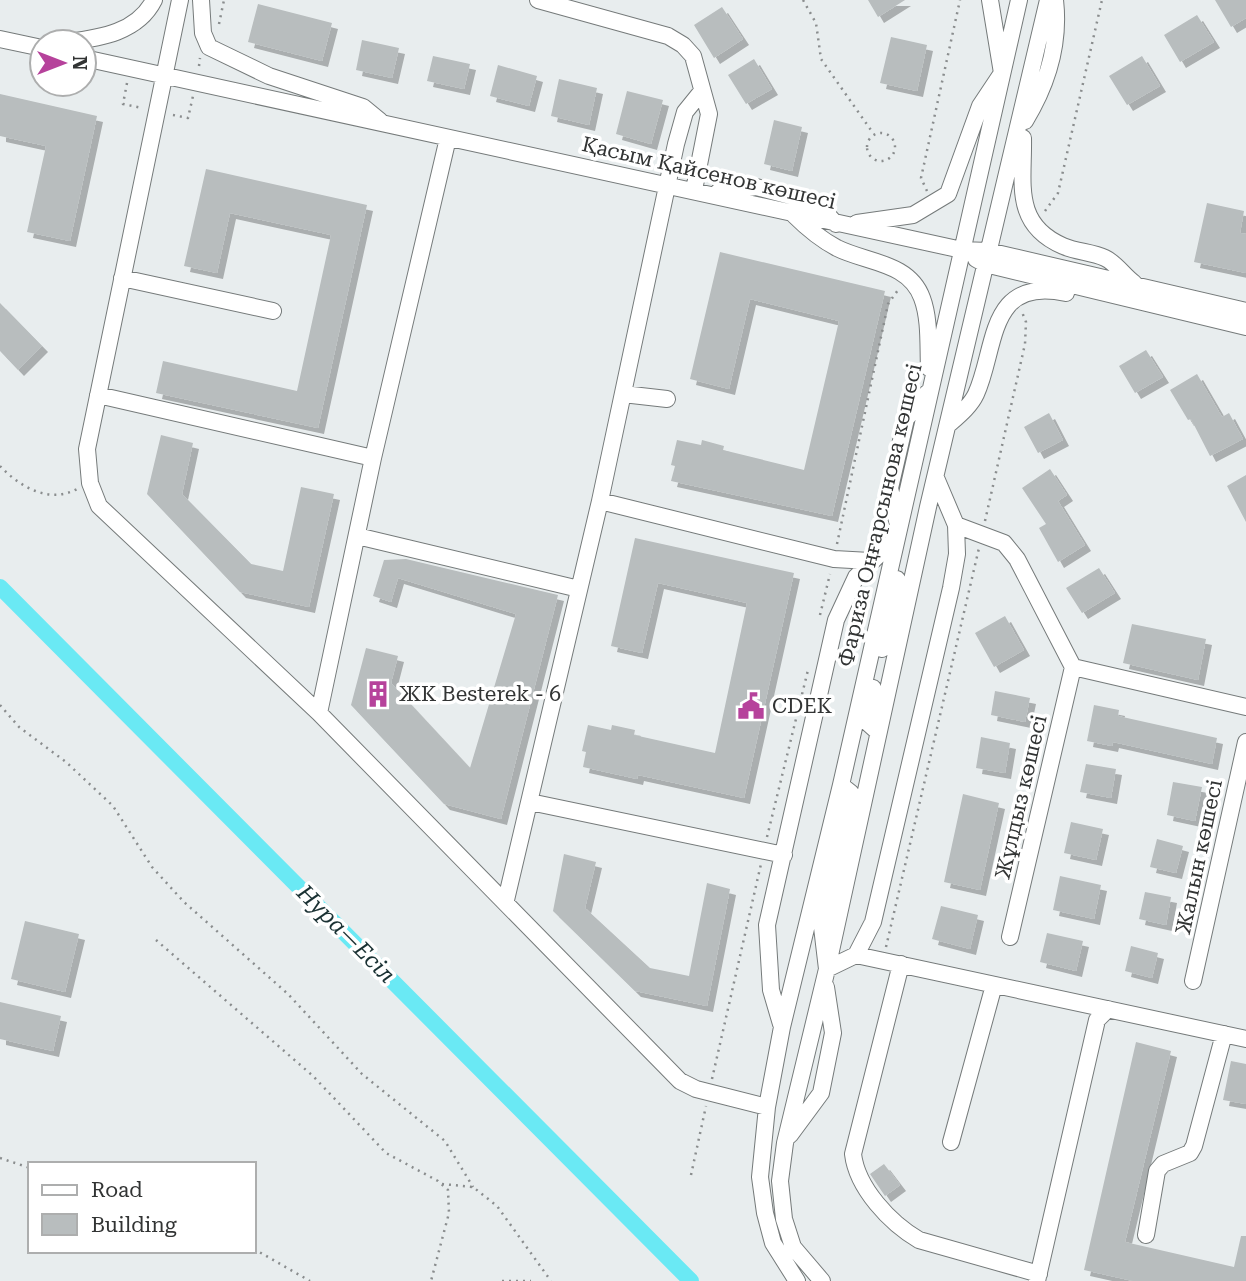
<svg xmlns="http://www.w3.org/2000/svg" width="1246" height="1281" font-family="'Roboto Serif',serif">
<defs>
<filter id="shadow"><feDropShadow dx="6" dy="6" stdDeviation="0" flood-color="#0004"/></filter>
</defs>
<rect width="100%" height="100%" fill="#e8edee"/>
<g fill="none" stroke-linecap="round" stroke-linejoin="round">
<path stroke="#6ae9f4" stroke-width="16" d="M 0,587 L 691,1281"/>
</g>
<path fill="#b8bdbe" filter="url(#shadow)" d="M 868,0 L 905,0 L 878,17 Z
M 1215,0 L 1246,0 L 1246,18 L 1231,27 Z
M 258,4 L 332,23 L 322,61 L 248,42 Z
M 722,7 L 743,39 L 714,58 L 694,25 Z
M 1197,15 L 1214,42 L 1180,62 L 1164,35 Z
M 891,37 L 927,45 L 917,91 L 880,83 Z
M 362,40 L 399,48 L 392,78 L 356,70 Z
M 433,56 L 470,64 L 464,89 L 427,81 Z
M 1142,56 L 1160,86 L 1127,105 L 1109,76 Z
M 754,59 L 772,89 L 746,104 L 728,75 Z
M 498,65 L 537,76 L 529,106 L 490,96 Z
M 559,79 L 597,88 L 589,125 L 551,116 Z
M 627,91 L 663,100 L 651,144 L 616,134 Z
M 0,94 L 97,116 L 70,241 L 27,232 L 46,146 L 0,136 Z
M 774,120 L 802,127 L 792,171 L 764,164 Z
M 206,169 L 367,205 L 318,428 L 156,393 L 163,361 L 297,391 L 331,235 L 230,213 L 217,273 L 184,266 Z
M 1207,203 L 1244,211 L 1240,233 L 1246,234 L 1246,273 L 1194,262 Z
M 720,252 L 885,291 L 832,516 L 671,481 L 675,466 L 671,465 L 677,440 L 701,445 L 702,440 L 724,446 L 723,450 L 804,470 L 839,321 L 750,299 L 729,389 L 690,379 Z
M 0,303 L 42,346 L 18,370 L 0,351 Z
M 1146,350 L 1163,377 L 1135,393 L 1119,366 Z
M 1197,374 L 1222,417 L 1229,413 L 1243,439 L 1210,456 L 1191,419 L 1188,420 L 1170,390 Z
M 1049,413 L 1063,440 L 1038,453 L 1024,427 Z
M 161,435 L 193,443 L 182,494 L 251,564 L 283,571 L 301,487 L 334,494 L 309,607 L 240,592 L 147,494 Z
M 1050,469 L 1067,495 L 1058,501 L 1085,545 L 1058,562 L 1039,528 L 1046,524 L 1022,488 Z
M 1246,475 L 1246,522 L 1227,486 Z
M 635,538 L 794,573 L 744,798 L 638,775 L 637,779 L 583,767 L 586,752 L 582,751 L 588,725 L 611,730 L 612,725 L 635,730 L 634,735 L 715,753 L 747,603 L 658,583 L 642,653 L 611,646 Z
M 406,559 L 558,595 L 501,819 L 444,804 L 351,705 L 366,648 L 398,656 L 391,683 L 470,768 L 516,614 L 398,578 L 391,602 L 373,596 L 384,560 Z
M 1099,568 L 1115,593 L 1082,613 L 1066,588 Z
M 1005,616 L 1024,650 L 994,667 L 975,633 Z
M 1132,624 L 1206,639 L 1198,680 L 1123,663 Z
M 995,691 L 1030,698 L 1025,722 L 991,715 Z
M 1094,705 L 1119,710 L 1118,716 L 1217,738 L 1212,764 L 1113,742 L 1112,746 L 1087,741 Z
M 981,737 L 1010,743 L 1005,773 L 976,768 Z
M 1086,764 L 1116,769 L 1111,798 L 1080,792 Z
M 1173,782 L 1202,787 L 1195,821 L 1167,815 Z
M 963,794 L 999,803 L 980,890 L 944,882 Z
M 1071,822 L 1103,829 L 1096,860 L 1064,853 Z
M 1157,839 L 1183,846 L 1176,873 L 1150,867 Z
M 564,854 L 596,862 L 585,908 L 650,968 L 689,976 L 707,883 L 730,889 L 707,1006 L 635,991 L 553,911 Z
M 1060,876 L 1101,885 L 1094,919 L 1053,910 Z
M 1145,892 L 1171,897 L 1166,925 L 1139,919 Z
M 941,906 L 978,915 L 970,949 L 932,939 Z
M 25,921 L 79,934 L 65,992 L 11,979 Z
M 1047,933 L 1083,941 L 1076,971 L 1040,962 Z
M 1131,946 L 1158,953 L 1152,978 L 1125,971 Z
M 0,1002 L 61,1016 L 53,1051 L 0,1039 Z
M 1136,1042 L 1171,1051 L 1125,1242 L 1234,1267 L 1241,1236 L 1246,1236 L 1246,1281 L 1133,1281 L 1084,1270 Z
M 1231,1061 L 1246,1064 L 1246,1104 L 1223,1100 Z
M 884,1164 L 900,1185 L 885,1196 L 870,1174 Z"/>
<g fill="none" stroke-linecap="round" stroke-linejoin="round">
<defs>
<path id="minor" d="M 180,0 L 87,449 L 90,483 L 99,506 L 319,713 L 680,1081 L 696,1089 L 767,1107
M 201,0 L 203,33 L 209,47 L 269,76 L 363,107 L 380,121
M 538,0 L 668,36 L 683,45 L 693,56 L 709,114 L 694,190
M 0,39 L 42,48
M 68,42 C 101,38 138,32 154,0
M 84,58 L 962,250 L 988,251 L 1246,311
M 702,91 L 685,112 L 676,144 L 600,501 L 834,559 L 870,561
M 1025,121 C 1047,85 1060,43 1055,0
M 1023,138 C 1024,182 1012,224 1063,246 C 1077,252 1092,252 1105,258 C 1116,263 1124,276 1134,283
M 718,192 L 756,187 L 817,203 L 836,224
M 794,215 C 807,228 820,239 837,248 C 867,263 909,262 922,298 C 930,319 928,346 929,368
M 857,223 L 913,215 L 948,194 L 980,106 L 1002,73 L 990,0
M 976,259 L 985,264 L 1246,327
M 122,278 L 273,311
M 623,394 L 667,399
M 98,395 L 373,458
M 947,426 C 957,417 970,407 976,394 C 997,348 987,276 1066,293
M 897,521 L 890,488 L 906,419 L 927,393
M 956,525 L 1004,543 L 1017,559 L 1073,667 L 1246,707
M 357,536 L 579,589
M 882,649 L 897,579
M 873,688 L 868,723 L 878,732
M 319,713 L 373,458 L 448,138
M 841,785 L 851,793 L 822,927 L 827,969 L 856,955 L 873,922 L 951,588 L 957,554 L 956,525 L 936,478
M 530,802 L 784,855
M 506,900 L 600,501
M 1010,937 L 1073,667
M 856,955 L 1246,1039
M 901,964 L 853,1154 C 857,1188 890,1223 919,1240 L 1039,1274
M 1193,981 L 1246,742
M 781,1024 L 771,990 L 767,925 L 836,620 L 856,577 L 896,538
M 790,1135 L 821,1093 L 833,1033 L 826,987
M 951,1142 L 994,985
M 1146,1235 L 1157,1171 L 1163,1164 L 1190,1153 L 1194,1146 L 1224,1034
M 797,1281 L 773,1243 L 765,1213 L 760,1177 L 767,1107 L 782,1027 L 841,785 L 1019,0
M 822,1281 L 793,1247 L 784,1219 L 780,1181 L 785,1143 L 827,969 L 928,507 L 1048,0
M 1037,1281 L 1097,1020 L 1108,1009"/>
</defs>
<use href="#minor" stroke="#757a7a" stroke-width="18"/>
<path stroke="#8a8d8e" stroke-width="2.5" stroke-dasharray="2 5" stroke-linecap="butt" d="M 803,0 L 816,23 L 821,59 L 873,133
M 219,24 L 224,0
M 199,66 L 200,58
M 127,83 L 123,104 L 142,108
M 173,115 L 188,118 L 193,96
M867 147a14 14 0 1 1 28 0a14 14 0 1 1-28 0Z
M 927,191 L 921,178 L 960,0
M 1045,211 L 1058,193 L 1102,0
M 0,466 C 20,487 49,504 77,489
M 985,521 L 1025,344 L 1026,322 L 1022,312
M 837,544 L 888,304 L 898,290
M 820,615 L 830,574
M 0,705 L 19,727 L 66,762 L 113,806 L 152,867 L 184,902 L 288,994 L 362,1074 L 445,1141 L 473,1187
M 767,837 L 808,670
M 156,940 L 313,1076 L 386,1153 L 438,1181 L 448,1190 L 449,1213 L 431,1281
M 886,947 L 979,548
M 712,1079 L 761,864
M 0,1158 L 30,1168
M 691,1175 L 706,1106
M 442,1184 L 473,1187 L 497,1206 L 551,1281
M 254,1249 L 310,1281
M 502,1281 L 531,1281"/>
<use href="#minor" stroke="#fff" stroke-width="16"/>
</g>
<defs>
<symbol id="building-bare" viewBox="-9 -9 18 18"><path d="M-4-6H4V6H1V3H-1V6H-4ZM-2.5-4.3h1.7v1.8h-1.7ZM.8-4.3h1.7v1.8H.8ZM-2.5-1h1.7V.8h-1.7ZM.8-1h1.7V.8H.8Z" fill="#b6429b" stroke="#fff" stroke-width="2.5" paint-order="stroke"/></symbol>
<symbol id="civic-bare" viewBox="-9 -9 18 18"><path d="M-.6-6.5H3V-4.5H.6V-3L4-1V1h2V6H-6V1h2V-1L-.6-3ZM-1.2 2.5V6h2.4V2.5Z" fill="#b6429b" stroke="#fff" stroke-width="2.5" paint-order="stroke"/></symbol>
</defs>
<g fill-rule="evenodd">
<use href="#building-bare" x="359" y="675" width="38" height="38"/>
<use href="#civic-bare" x="732" y="687" width="38" height="38"/>
</g>
<g text-anchor="middle" dominant-baseline="central" stroke-width="7" stroke-linejoin="round" paint-order="stroke">
<g font-size="21" fill="#323434" stroke="#fff">
<text transform="translate(709 173) rotate(13)">Қасым Қайсенов көшесі</text>
<text transform="translate(880 515) rotate(-77)">Фариза Оңғарсынова көшесі</text>
<text transform="translate(1021 797) rotate(-77)">Жұлдыз көшесі</text>
<text transform="translate(1199 857) rotate(-78)">Жалын көшесі</text>
</g>
<g font-size="21" fill="#323434" stroke="#fff" text-anchor="start">
<text x="399" y="694">ЖК Besterek - 6</text>
<text x="772" y="706">CDEK</text>
</g>
<g font-size="23" font-style="italic" fill="#1a3133" stroke="#fff">
<text transform="translate(346 934) rotate(45)">Нура—Есіл</text>
</g>
</g>
<rect x="28" y="1162" width="228" height="91" fill="#ffffff" stroke="#adaeae" stroke-width="2"/>
<rect x="42" y="1185" width="35" height="10" fill="#ffffff" stroke="#adaeae" stroke-width="2"/>
<text x="91" y="1197" font-size="21" fill="#323434">Road</text>
<rect x="42" y="1214" width="35" height="21" fill="#b8bdbe" stroke="#adaeae" stroke-width="2"/>
<text x="91" y="1232" font-size="21" fill="#323434">Building</text>
<g transform="translate(63 63) rotate(90)"><circle r="33" fill="#ffffff" stroke="#adaeae" stroke-width="2"/>
<path d="M0-5L12 26L0 18L-12 26Z" fill="#b6429b"/>
<text y="-10" font-size="19" font-weight="bold" text-anchor="middle" fill="#323434">N</text>
</g>
</svg>
